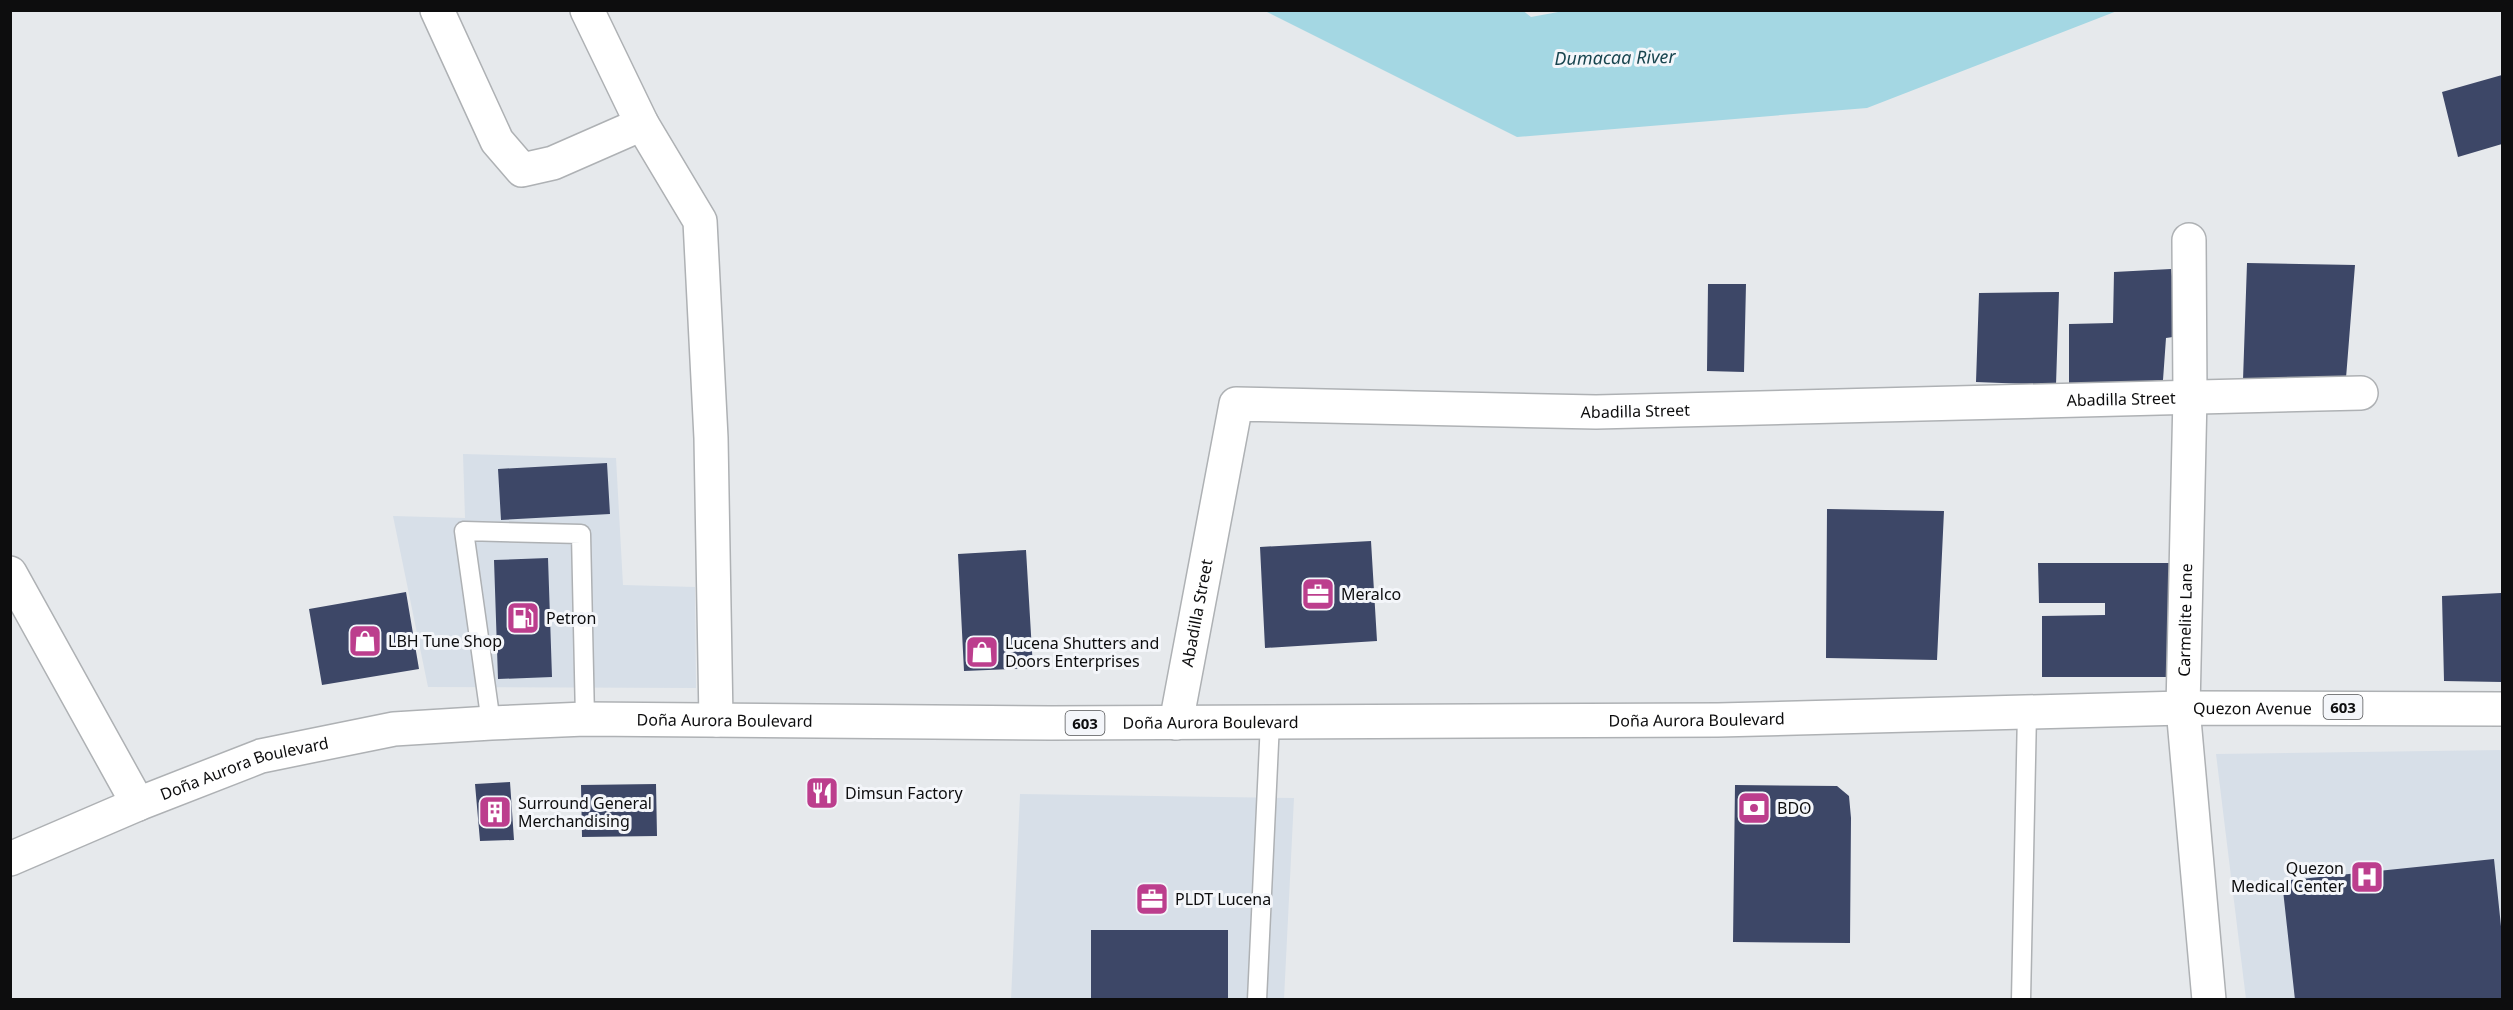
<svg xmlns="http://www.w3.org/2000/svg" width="2513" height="1010" font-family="'Noto Sans',sans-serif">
<rect width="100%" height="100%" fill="#e6e9ec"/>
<path fill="#d7dfe8" d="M 463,454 L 616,458 L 623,585 L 695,587 L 696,688 L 428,687 L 393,516 L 465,518 Z
M 2502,750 L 2502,999 L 2246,999 L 2216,754 Z
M 1020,794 L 1294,798 L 1284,999 L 1011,1000 Z"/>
<path fill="#a4d7e3" d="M 1522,10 L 1531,17 L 1569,10 L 2117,11 L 1867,108 L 1517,137 L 1265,11 Z"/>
<path fill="#3d4767" d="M 2502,75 L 2502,144 L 2458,157 L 2442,92 Z
M 2247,263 L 2355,265 L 2346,378 L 2243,380 Z
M 2171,269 L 2180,336 L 2166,338 L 2163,380 L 2069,389 L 2069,324 L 2113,323 L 2114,272 Z
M 1708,284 L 1746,284 L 1744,372 L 1707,371 Z
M 2059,292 L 2056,385 L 1976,382 L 1979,293 Z
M 607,463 L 610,514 L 501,520 L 498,469 Z
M 1827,509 L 1944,511 L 1937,660 L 1826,658 Z
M 1371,541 L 1377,641 L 1265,648 L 1260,547 Z
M 1026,550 L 1033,668 L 964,671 L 958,554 Z
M 548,558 L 552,677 L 498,679 L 494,560 Z
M 2038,563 L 2169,563 L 2170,677 L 2042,677 L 2042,616 L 2105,615 L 2105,603 L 2039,603 Z
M 406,592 L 419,669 L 322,685 L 309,609 Z
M 2501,593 L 2502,682 L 2444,681 L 2442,596 Z
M 510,782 L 514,840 L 480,841 L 475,784 Z
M 656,784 L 657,836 L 582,837 L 581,785 Z
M 1735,785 L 1837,786 L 1849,796 L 1851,818 L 1850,943 L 1733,942 Z
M 2494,859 L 2502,936 L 2502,1000 L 2295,1000 L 2282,881 Z
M 1091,930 L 1228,930 L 1228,1000 L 1091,1000 Z"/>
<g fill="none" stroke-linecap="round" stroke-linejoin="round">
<defs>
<path id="lane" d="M 491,723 L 464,531 L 581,534 L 585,719
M 1257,1000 L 1270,722
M 2021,1000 L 2027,712"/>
<g id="street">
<path d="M 437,10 L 497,141 L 522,170 L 553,163 L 642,124"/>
<path d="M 587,10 L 642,124 L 700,221 L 711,438 L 716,720"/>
<path d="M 10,573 L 138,804"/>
<path id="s1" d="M 2183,708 L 2190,396 L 2189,240"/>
<path id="s2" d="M 1176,723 L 1236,404 L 1596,412 L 2361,393"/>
</g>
<path id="secondary" d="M 2183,708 L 2209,1000"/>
<g id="primary">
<path id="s3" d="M 10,859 L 138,804 L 261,756 L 394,729 L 491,723 L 585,719 L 1051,723 L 1718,720 L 2183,708 L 2502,709"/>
</g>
</defs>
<use href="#lane" stroke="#aeb1b4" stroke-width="21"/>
<use href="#street" stroke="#aeb1b4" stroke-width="36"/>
<use href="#secondary" stroke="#aeb1b4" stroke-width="36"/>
<use href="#primary" stroke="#aeb1b4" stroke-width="36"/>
<use href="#lane" stroke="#fff" stroke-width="18"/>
<use href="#street" stroke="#fff" stroke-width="33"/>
<use href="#secondary" stroke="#fff" stroke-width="33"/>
<use href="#primary" stroke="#fff" stroke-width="33"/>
</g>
<defs>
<symbol id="office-square" viewBox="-11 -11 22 22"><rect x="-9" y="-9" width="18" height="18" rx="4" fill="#bc3e8d" stroke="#f4f6fa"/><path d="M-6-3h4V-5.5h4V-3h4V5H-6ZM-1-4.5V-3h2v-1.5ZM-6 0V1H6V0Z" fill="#fff"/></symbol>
<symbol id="fuel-square" viewBox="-11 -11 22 22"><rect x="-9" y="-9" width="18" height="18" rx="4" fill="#bc3e8d" stroke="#f4f6fa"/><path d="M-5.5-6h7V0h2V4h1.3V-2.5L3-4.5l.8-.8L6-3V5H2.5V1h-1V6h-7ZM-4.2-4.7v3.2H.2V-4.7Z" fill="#fff"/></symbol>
<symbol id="shop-square" viewBox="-11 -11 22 22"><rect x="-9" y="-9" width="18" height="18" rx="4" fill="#bc3e8d" stroke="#f4f6fa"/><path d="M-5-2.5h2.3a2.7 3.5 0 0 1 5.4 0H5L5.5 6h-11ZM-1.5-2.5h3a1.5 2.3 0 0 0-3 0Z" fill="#fff"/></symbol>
<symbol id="restaurant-square" viewBox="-11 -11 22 22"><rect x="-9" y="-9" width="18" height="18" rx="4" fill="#bc3e8d" stroke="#f4f6fa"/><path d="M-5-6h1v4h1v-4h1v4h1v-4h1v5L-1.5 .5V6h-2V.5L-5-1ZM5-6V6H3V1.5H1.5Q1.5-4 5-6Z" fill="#fff"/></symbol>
<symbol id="bank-square" viewBox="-11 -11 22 22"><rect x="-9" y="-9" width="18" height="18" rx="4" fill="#bc3e8d" stroke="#f4f6fa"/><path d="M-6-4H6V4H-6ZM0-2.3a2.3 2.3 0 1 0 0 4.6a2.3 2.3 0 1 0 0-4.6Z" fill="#fff"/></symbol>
<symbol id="building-square" viewBox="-11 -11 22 22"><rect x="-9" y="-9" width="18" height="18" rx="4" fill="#bc3e8d" stroke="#f4f6fa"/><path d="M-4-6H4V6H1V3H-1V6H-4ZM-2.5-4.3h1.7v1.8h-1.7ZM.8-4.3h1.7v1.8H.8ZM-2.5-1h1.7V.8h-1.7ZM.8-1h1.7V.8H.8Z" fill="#fff"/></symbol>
<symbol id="hospital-square" viewBox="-11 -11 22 22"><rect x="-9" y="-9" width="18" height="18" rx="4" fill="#bc3e8d" stroke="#f4f6fa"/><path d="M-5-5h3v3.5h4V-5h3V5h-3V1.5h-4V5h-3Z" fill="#fff"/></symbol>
</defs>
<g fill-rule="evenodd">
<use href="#office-square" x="1299" y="575" width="38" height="38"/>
<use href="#fuel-square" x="504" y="599" width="38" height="38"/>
<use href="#shop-square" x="346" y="622" width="38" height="38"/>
<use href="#shop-square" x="963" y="633" width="38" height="38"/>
<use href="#restaurant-square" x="803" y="774" width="38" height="38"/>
<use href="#bank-square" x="1735" y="789" width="38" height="38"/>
<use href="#building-square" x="476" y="793" width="38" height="38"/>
<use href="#hospital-square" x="2348" y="858" width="38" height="38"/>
<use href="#office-square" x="1133" y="880" width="38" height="38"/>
</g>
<g text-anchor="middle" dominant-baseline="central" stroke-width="6" stroke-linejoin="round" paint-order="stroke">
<g fill="#f4f6fa" stroke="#525355" stroke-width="1.5">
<rect x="2323.5" y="695" width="39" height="24" rx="4.5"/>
<rect x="1065.5" y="711" width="39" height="24" rx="4.5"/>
</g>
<g font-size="15" font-weight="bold" fill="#0d0d0e">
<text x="2343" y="707">603</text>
<text x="1085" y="723">603</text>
</g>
<g font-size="16" fill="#0d0d0e" stroke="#f4f6fa">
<text stroke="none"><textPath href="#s2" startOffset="1210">Abadilla Street</textPath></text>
<text stroke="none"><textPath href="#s2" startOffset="724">Abadilla Street</textPath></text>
<text stroke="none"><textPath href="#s2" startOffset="112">Abadilla Street</textPath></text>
<text stroke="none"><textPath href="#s1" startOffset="88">Carmelite Lane</textPath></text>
<text stroke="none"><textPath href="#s3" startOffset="2266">Quezon Avenue</textPath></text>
<text stroke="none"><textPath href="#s3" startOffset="738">Doña Aurora Boulevard</textPath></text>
<text stroke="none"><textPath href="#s3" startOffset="1710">Doña Aurora Boulevard</textPath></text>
<text stroke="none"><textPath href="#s3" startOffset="1224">Doña Aurora Boulevard</textPath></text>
<text stroke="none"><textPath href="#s3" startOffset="252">Doña Aurora Boulevard</textPath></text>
</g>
<g font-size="16" fill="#0d0d0e" stroke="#f4f6fa" text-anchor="start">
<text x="1341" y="594">Meralco</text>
<text x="546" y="618">Petron</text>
<text x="388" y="641">LBH Tune Shop</text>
<text x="1005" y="643">Lucena Shutters and<tspan x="1005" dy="18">Doors Enterprises</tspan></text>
<text x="845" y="793">Dimsun Factory</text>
<text x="518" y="803">Surround General<tspan x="518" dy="18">Merchandising</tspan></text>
<text x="1777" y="808">BDO</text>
<text x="2344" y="868" text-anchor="end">Quezon<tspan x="2344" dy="18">Medical Center</tspan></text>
<text x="1175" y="899">PLDT Lucena</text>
</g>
<g font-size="18" font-style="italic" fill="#18454f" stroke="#f4f6fa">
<text transform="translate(1615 57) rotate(-1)">Dumacaa River</text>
</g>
</g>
<rect width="2513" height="1010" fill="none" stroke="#0d0d0e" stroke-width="24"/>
</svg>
